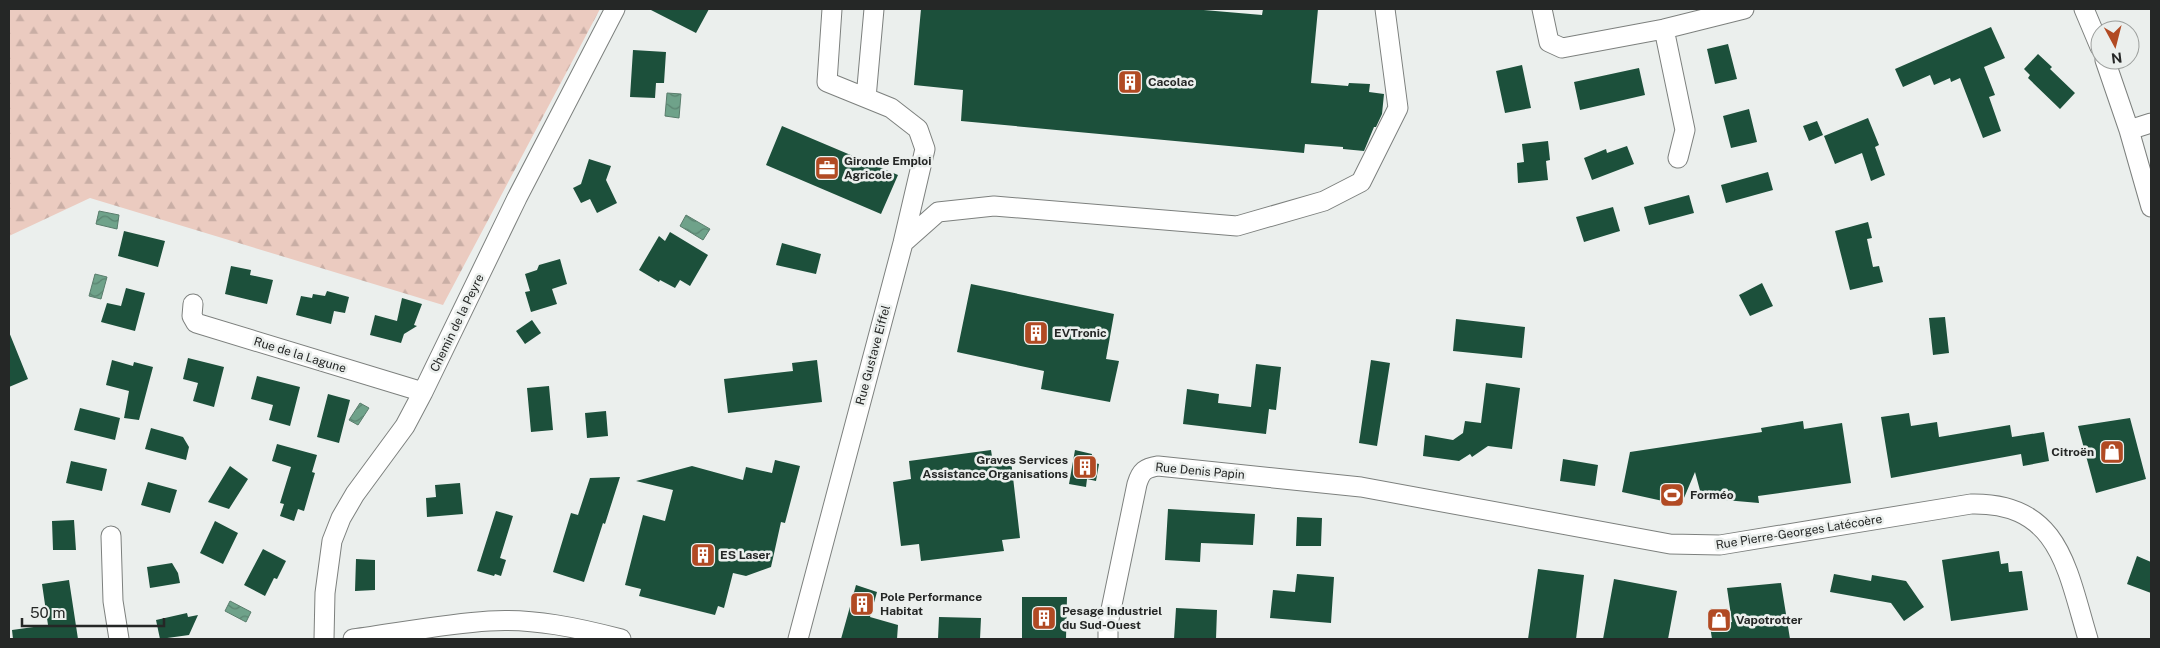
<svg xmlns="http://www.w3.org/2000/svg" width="2160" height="648" font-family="'Public Sans',sans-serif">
<defs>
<pattern id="forest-firs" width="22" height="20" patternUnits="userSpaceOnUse" patternTransform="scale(1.25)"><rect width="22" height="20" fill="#ebcbc0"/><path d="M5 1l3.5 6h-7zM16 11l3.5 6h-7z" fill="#c9aea5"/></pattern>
<pattern id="water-waves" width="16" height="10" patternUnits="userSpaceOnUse" patternTransform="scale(1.25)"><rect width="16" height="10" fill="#6fa28a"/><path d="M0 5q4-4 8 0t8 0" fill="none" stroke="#5b8471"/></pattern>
</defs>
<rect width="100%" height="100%" fill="#ebefed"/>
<path fill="url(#forest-firs)" d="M 9,9 L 600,9 L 443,305 L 90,198 L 9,236 Z"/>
<path fill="url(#water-waves)" stroke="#597d6c" d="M 667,93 L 681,94 L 679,118 L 665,116 Z
M 99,211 L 119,215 L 117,229 L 96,224 Z
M 686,215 L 710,229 L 703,240 L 680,226 Z
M 95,274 L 107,277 L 101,299 L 89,296 Z
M 360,403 L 369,408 L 358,425 L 349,420 Z
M 230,601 L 251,612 L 246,622 L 225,611 Z"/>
<path fill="#1c503b" d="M 649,9 L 709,9 L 696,33 Z
M 921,9 L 1192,9 L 1262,15 L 1263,9 L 1318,9 L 1311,83 L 1348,86 L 1349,83 L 1370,84 L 1369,92 L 1384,94 L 1382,114 L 1376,127 L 1374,127 L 1364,151 L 1343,149 L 1343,147 L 1305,144 L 1304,153 L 961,121 L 963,90 L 914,85 Z
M 1991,27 L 2005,58 L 1984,67 L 1995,95 L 1989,97 L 2001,131 L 1983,138 L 1960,78 L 1951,82 L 1950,78 L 1934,85 L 1930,75 L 1903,87 L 1895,69 Z
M 1728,44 L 1737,79 L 1715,84 L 1707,49 Z
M 633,50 L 666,52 L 664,83 L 656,83 L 655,98 L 630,97 Z
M 2038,54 L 2052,67 L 2050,69 L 2075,93 L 2060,109 L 2028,78 L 2030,75 L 2024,69 Z
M 1522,65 L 1531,108 L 1505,113 L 1496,71 Z
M 1639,68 L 1645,95 L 1580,110 L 1574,82 Z
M 1749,109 L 1757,142 L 1731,148 L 1723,116 Z
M 1868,118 L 1879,145 L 1875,147 L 1885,175 L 1871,181 L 1862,153 L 1835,164 L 1824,136 Z
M 1817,121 L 1823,135 L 1809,141 L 1803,126 Z
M 782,126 L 898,175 L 881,214 L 766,165 Z
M 1548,141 L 1550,160 L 1546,161 L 1548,180 L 1518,183 L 1517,163 L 1524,162 L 1522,144 Z
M 1627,146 L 1634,164 L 1592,180 L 1584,158 L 1606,149 L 1607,153 Z
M 589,159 L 611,166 L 606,180 L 617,203 L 597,213 L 590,199 L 581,203 L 573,188 L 581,184 Z
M 1768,172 L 1773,190 L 1726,203 L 1721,185 Z
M 1689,195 L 1694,213 L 1649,225 L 1644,207 Z
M 1613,207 L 1620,231 L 1584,242 L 1576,217 Z
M 1868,222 L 1872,238 L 1867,239 L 1873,267 L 1879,266 L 1883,282 L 1850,290 L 1835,231 Z
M 124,231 L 165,241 L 158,267 L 118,256 Z
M 670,232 L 708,255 L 690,286 L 680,280 L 675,288 L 660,280 L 659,282 L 639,270 L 659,236 L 665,241 Z
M 782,243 L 821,254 L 816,274 L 776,265 Z
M 560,259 L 567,284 L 552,289 L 557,304 L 531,312 L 525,292 L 530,291 L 525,274 L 537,270 L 539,265 Z
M 231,266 L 251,270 L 250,275 L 273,280 L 267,304 L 225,294 Z
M 1762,283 L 1773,306 L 1750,316 L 1739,295 Z
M 971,284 L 1114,314 L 1106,359 L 1119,361 L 1110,402 L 1041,389 L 1044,371 L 957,352 Z
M 126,288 L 145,293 L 135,331 L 101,322 L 107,303 L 121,306 Z
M 327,291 L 349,297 L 345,313 L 334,311 L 331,324 L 296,315 L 301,296 L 312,298 L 313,294 L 325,296 Z
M 402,298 L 422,304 L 414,325 L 417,326 L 404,334 L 401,343 L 370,335 L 375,315 L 397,321 Z
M 1945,317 L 1949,353 L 1933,355 L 1929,318 Z
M 1456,319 L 1525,327 L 1522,358 L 1453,351 Z
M 532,320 L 541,333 L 525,344 L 516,331 Z
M 9,332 L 28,379 L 9,387 Z
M 188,358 L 224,367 L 214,407 L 193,401 L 198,383 L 183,379 Z
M 112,360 L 133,366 L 134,362 L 153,367 L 139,420 L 124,418 L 129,391 L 106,385 Z
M 817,360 L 822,402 L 728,413 L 724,379 L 793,371 L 792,363 Z
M 1371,360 L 1390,363 L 1377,446 L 1359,443 Z
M 1256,364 L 1281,367 L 1276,410 L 1269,409 L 1266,434 L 1183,424 L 1187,389 L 1219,394 L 1218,403 L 1251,407 Z
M 257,376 L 300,387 L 290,426 L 269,420 L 273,405 L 251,399 Z
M 1486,383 L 1520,388 L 1512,449 L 1488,446 L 1472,457 L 1470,454 L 1459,461 L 1423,456 L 1425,435 L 1453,440 L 1463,433 L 1465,421 L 1481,423 Z
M 549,386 L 553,430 L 531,432 L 527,388 Z
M 328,394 L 350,400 L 339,443 L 317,437 Z
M 80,408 L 120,418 L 115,440 L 74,430 Z
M 606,411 L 608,436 L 587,438 L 585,413 Z
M 1909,413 L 1911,426 L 1937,422 L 1939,437 L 2010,425 L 2012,437 L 2044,432 L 2049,461 L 2023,466 L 2021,454 L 1891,478 L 1881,417 Z
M 2130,418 L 2146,479 L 2096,493 L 2078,426 Z
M 1803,421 L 1804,429 L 1842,423 L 1851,483 L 1758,496 L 1759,503 L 1702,498 L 1695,472 L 1681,505 L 1622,492 L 1630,452 L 1762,432 L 1761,428 Z
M 151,428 L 183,437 L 189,447 L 186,460 L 145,449 Z
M 277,444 L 317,455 L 312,472 L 315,473 L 304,511 L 298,509 L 294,521 L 280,516 L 284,504 L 280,503 L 291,467 L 272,461 Z
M 991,450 L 993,463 L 1011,460 L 1020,538 L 1002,540 L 1004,551 L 921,561 L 919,544 L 901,546 L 893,482 L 911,479 L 909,461 Z
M 1075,450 L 1092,454 L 1091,462 L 1099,464 L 1096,481 L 1087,479 L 1086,487 L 1069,484 Z
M 1563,459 L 1598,465 L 1595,486 L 1560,481 Z
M 775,460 L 800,466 L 785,523 L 781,522 L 771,567 L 746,576 L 733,573 L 724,608 L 718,606 L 715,615 L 639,596 L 641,589 L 625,585 L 643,515 L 665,521 L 673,490 L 636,481 L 692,466 L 743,480 L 746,467 L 772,473 Z
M 71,461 L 107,469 L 102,491 L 66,483 Z
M 230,466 L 248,479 L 229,509 L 208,502 Z
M 620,477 L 605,524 L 603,523 L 584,582 L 553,572 L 571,513 L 578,515 L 590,478 Z
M 148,482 L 177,490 L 170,513 L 141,505 Z
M 460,483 L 463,514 L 427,517 L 426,498 L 436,497 L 435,485 Z
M 1168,509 L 1255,514 L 1253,545 L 1201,543 L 1200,562 L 1165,560 Z
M 496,511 L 513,516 L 500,558 L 506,560 L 501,576 L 495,574 L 494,576 L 477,571 Z
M 1297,517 L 1322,518 L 1321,546 L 1296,546 Z
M 74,520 L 76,550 L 53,550 L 52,521 Z
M 215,521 L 238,533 L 223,564 L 200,553 Z
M 263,549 L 286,561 L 277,579 L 274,578 L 265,596 L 244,585 Z
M 1999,551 L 2001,564 L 2008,563 L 2009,572 L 2022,571 L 2028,610 L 1951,621 L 1942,560 Z
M 2137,556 L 2151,562 L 2151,593 L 2127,584 Z
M 356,559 L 375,560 L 375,590 L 355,591 Z
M 172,563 L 178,573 L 180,583 L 150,588 L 147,567 Z
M 1538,569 L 1584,575 L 1576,639 L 1528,639 Z
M 1297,574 L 1334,577 L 1331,623 L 1270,618 L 1273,590 L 1295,592 Z
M 1834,574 L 1871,581 L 1872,575 L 1906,581 L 1924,607 L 1904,621 L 1891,603 L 1830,592 Z
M 1614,579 L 1677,591 L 1668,639 L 1603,639 Z
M 69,580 L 78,639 L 13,639 L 12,630 L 48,625 L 42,584 Z
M 1781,583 L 1790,639 L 1712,639 L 1710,626 L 1732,622 L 1727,588 Z
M 856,585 L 877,592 L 870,617 L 898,625 L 897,639 L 841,639 Z
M 1022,597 L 1067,597 L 1066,639 L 1022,639 Z
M 1176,608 L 1217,610 L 1216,639 L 1174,639 Z
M 187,613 L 188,617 L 198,615 L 189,635 L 160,639 L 156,620 Z
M 939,617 L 981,618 L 980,639 L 938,639 Z"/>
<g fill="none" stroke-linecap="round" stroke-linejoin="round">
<defs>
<path id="minor" d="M 1542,9 L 1549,42 L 1562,48 L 1664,29 L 1744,9
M 2084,9 L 2100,47
M 1664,29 L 1685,130 L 1678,158
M 2105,60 L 2129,130 L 2151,207
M 866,98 L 874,9
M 2129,130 L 2151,123
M 903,243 L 938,212 L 994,206 L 1237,226 L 1324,201 L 1361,182 L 1398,108 L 1385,9
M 193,304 L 192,316 L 196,323 L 423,392
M 111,536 L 113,601 L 119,639
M 324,639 L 325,593 L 332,541 L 341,518 L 355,494 L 405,426 L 423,392 L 517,198 L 615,9
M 353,639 C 398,633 444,624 489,621 C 533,618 579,628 621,639
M 798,639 L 903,243 L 925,149 L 918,129 L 891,108 L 827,82 L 832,9
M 1108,639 L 1108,624 L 1137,484 C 1141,471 1145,468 1158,466 L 1361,487 L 1670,544 L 1720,545 L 1971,504 C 2060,502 2067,570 2088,639"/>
</defs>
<use href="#minor" stroke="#7d807e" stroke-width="21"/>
<use href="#minor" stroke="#fff" stroke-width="19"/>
</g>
<defs>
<symbol id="building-square" viewBox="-11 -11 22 22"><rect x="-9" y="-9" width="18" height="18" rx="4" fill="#b14a23" stroke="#ebefed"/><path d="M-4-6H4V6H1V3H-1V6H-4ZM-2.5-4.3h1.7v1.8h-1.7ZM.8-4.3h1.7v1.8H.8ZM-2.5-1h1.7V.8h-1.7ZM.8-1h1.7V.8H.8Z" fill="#fff"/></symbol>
<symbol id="office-square" viewBox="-11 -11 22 22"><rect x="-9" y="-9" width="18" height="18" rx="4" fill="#b14a23" stroke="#ebefed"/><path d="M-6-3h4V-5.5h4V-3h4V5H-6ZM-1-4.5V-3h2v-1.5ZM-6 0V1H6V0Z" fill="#fff"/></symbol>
<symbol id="shop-square" viewBox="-11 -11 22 22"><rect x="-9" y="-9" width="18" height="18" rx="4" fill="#b14a23" stroke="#ebefed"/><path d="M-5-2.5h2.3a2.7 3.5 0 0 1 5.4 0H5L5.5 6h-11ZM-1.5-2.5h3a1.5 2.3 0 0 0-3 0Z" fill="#fff"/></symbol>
<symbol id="stadium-square" viewBox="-11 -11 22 22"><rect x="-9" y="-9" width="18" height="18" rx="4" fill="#b14a23" stroke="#ebefed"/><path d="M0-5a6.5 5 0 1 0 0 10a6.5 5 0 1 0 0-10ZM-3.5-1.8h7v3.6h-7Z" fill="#fff"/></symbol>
</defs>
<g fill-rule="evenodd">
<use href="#building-square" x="1116" y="68" width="28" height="28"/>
<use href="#office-square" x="813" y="154" width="28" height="28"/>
<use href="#building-square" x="1022" y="319" width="28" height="28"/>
<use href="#shop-square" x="2098" y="438" width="28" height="28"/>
<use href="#building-square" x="1071" y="453" width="28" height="28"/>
<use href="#stadium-square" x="1658" y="481" width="28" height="28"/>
<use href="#building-square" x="689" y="541" width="28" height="28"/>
<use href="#building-square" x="848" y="590" width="28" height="28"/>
<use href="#building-square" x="1030" y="604" width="28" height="28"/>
<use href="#shop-square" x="1705" y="606" width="28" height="28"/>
</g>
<g text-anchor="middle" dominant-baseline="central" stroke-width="5" stroke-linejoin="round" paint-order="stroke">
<g font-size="12" font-weight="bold" fill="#252726" stroke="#ebefed" text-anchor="start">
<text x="1148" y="82">Cacolac</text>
<text x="844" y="161">Gironde Emploi<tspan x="844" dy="14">Agricole</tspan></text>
<text x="1054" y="333">EVTronic</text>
<text x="2094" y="452" text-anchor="end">Citroën</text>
<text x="1068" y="460" text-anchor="end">Graves Services<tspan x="1068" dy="14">Assistance Organisations</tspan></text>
<text x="1690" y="495">Forméo</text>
<text x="720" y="555">ES Laser</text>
<text x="880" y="597">Pole Performance<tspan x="880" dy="14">Habitat</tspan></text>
<text x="1062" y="611">Pesage Industriel<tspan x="1062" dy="14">du Sud-Ouest</tspan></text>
<text x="1736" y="620">Vapotrotter</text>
</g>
<g font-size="12" fill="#252726" stroke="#ebefed">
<text transform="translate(457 323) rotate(-64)">Chemin de la Peyre</text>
<text transform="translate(300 355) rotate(17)">Rue de la Lagune</text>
<text transform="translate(873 355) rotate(-75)">Rue Gustave Eiffel</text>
<text transform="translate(1200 471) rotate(5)">Rue Denis Papin</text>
<text transform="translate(1799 532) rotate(-9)">Rue Pierre-Georges Latécoère</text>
</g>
</g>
<rect width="2160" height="648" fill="none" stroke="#252726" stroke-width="20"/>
<g transform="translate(2115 45) rotate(173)"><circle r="24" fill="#ebefed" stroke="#9c9f9d"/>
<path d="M0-4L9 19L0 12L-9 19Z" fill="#b14a23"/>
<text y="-8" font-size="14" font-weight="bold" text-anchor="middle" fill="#252726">N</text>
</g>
<path d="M22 618v8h142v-8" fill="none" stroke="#252726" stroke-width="2.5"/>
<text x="30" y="618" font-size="15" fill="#252726" stroke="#ebefed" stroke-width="4" paint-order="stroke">50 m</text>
</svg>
